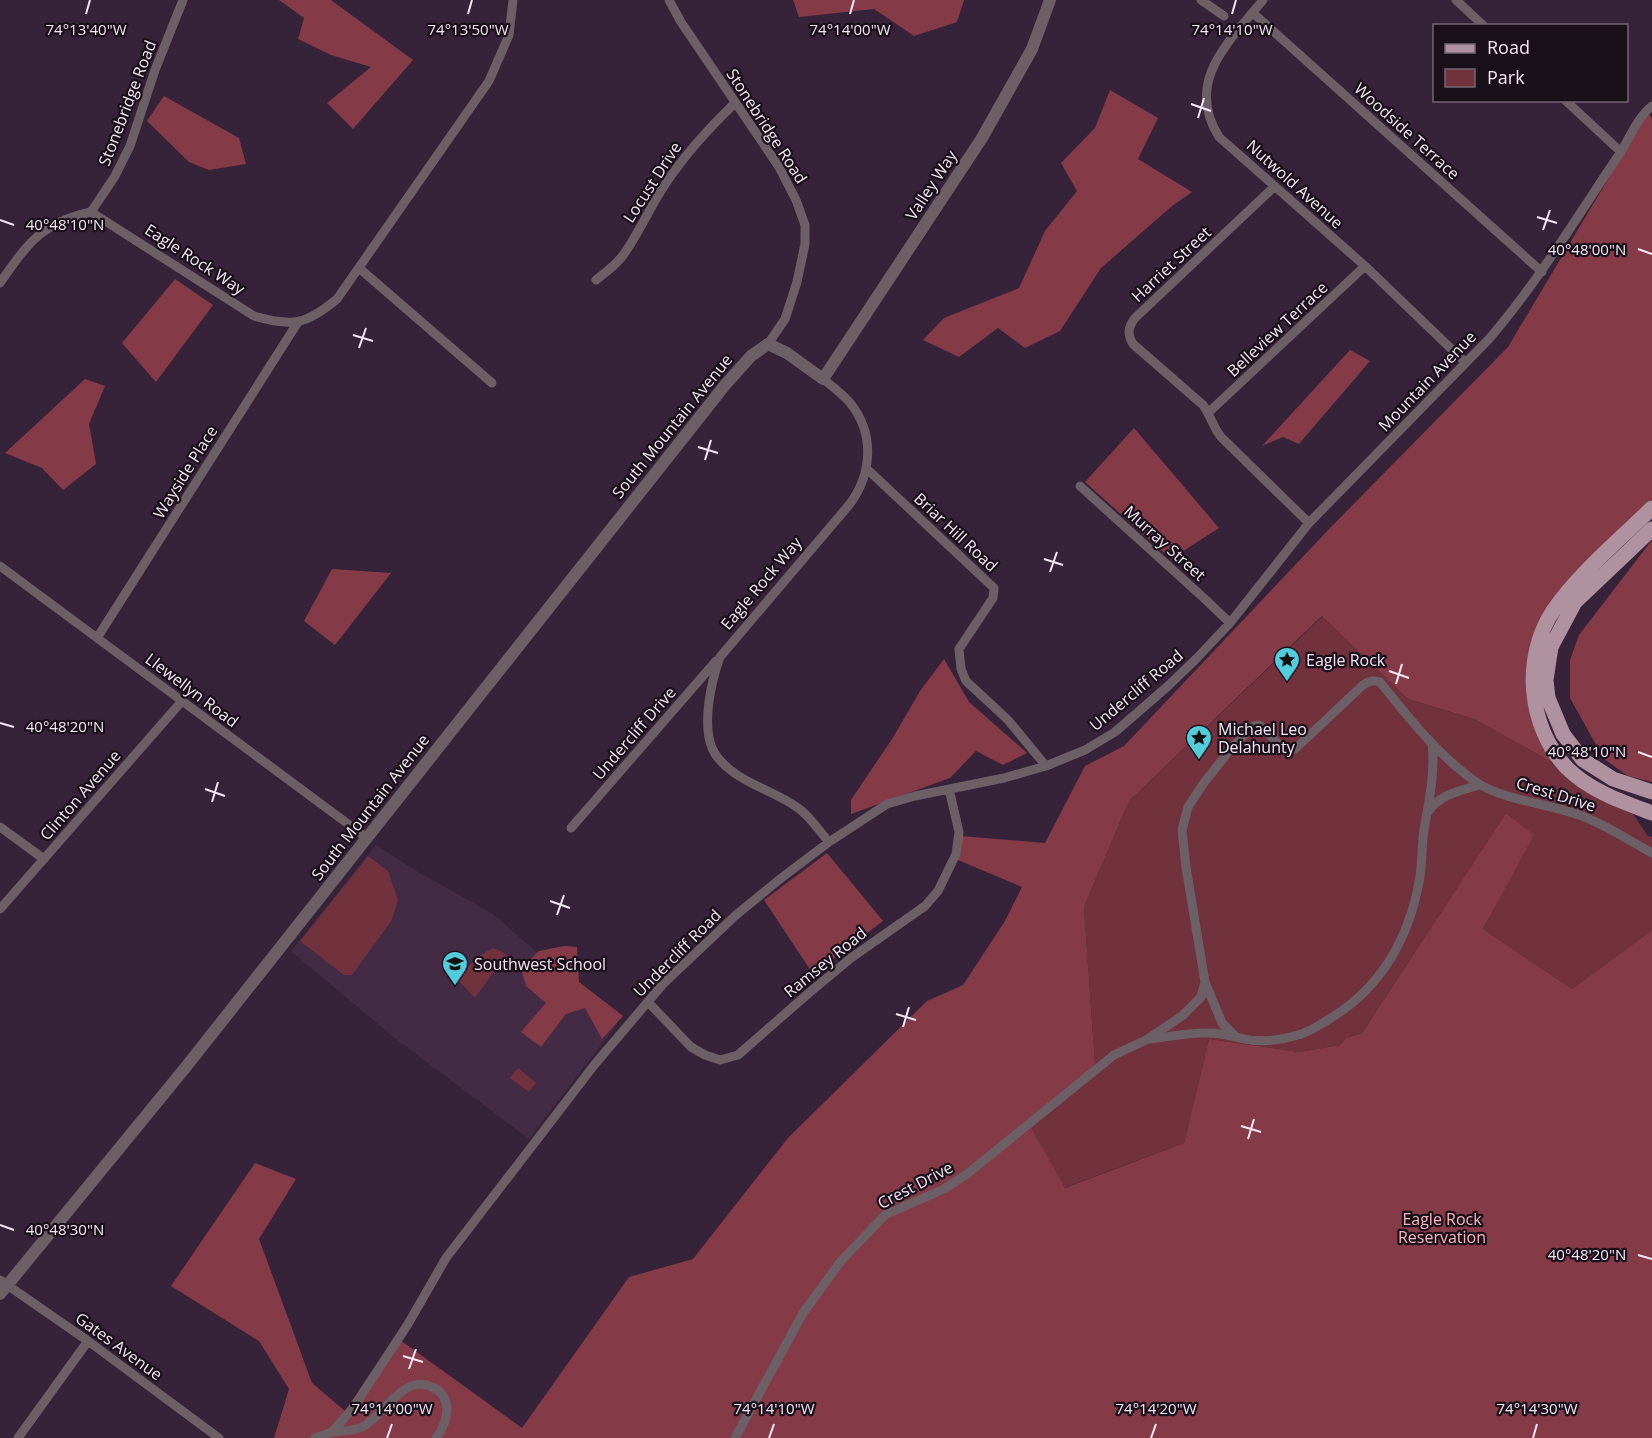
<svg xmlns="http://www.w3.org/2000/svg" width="1652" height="1438" font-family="'Open Sans',sans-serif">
<rect width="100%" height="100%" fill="#372339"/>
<path fill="#432a45" d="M 376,845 L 418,872 L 493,914 L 618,1023 L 529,1139 L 392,1036 L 291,951 Z"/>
<path fill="#71323d" d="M 1323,616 L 1408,699 L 1474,719 L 1588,782 L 1633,814 L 1648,836 L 1652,837 L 1652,930 L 1572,989 L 1483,929 L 1533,835 L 1506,813 L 1362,1033 L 1346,1038 L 1340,1045 L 1299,1052 L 1209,1039 L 1184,1143 L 1064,1188 L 1029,1124 L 1095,1065 L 1084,907 L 1129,801 Z
M 368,856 L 388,871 L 398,900 L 392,920 L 352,975 L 344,975 L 300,941 Z
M 493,948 C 506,952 510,957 512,971 L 501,962 L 475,998 L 456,978 L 479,956 Z
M 518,1068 L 536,1083 L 529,1092 L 510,1078 Z"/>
<path fill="#853a47" d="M 279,0 L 331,0 L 413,60 L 353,129 L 327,103 L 371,67 L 331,55 L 298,39 L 304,18 Z
M 793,0 L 964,0 L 957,22 L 914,36 L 874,9 L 799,17 Z
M 1110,90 L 1158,118 L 1138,159 L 1192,192 L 1172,206 L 1101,268 L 1060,331 L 1025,348 L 998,328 L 959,357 L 923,340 L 944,318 L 1019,288 L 1045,231 L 1077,191 L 1061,163 L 1095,128 Z
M 164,96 L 239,138 L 246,164 L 209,170 L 189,162 L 147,121 Z
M 1648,112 L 1652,119 L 1652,499 L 1574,586 L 1541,636 L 1526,684 L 1545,736 L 1588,782 L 1474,719 L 1408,699 L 1322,616 L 1129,801 L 1084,907 L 1095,1065 L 1029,1124 L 1065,1188 L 1184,1143 L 1209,1039 L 1299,1052 L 1340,1045 L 1346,1038 L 1362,1033 L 1506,813 L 1534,835 L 1483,929 L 1572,989 L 1652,930 L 1652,1438 L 274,1438 L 289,1389 L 259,1341 L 171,1286 L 255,1163 L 296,1179 L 259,1239 L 312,1383 L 345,1411 L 396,1337 L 522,1428 L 629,1277 L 693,1259 L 788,1138 L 927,1001 L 963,985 L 1005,921 L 1022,887 L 958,860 L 961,836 L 1045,843 L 1085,766 L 1124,746 L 1332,526 L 1508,347 Z
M 175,279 L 213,305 L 156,382 L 122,343 Z
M 1350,350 L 1370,361 L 1299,444 L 1283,437 L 1262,446 Z
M 85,379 L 105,386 L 89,424 L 96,464 L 63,490 L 42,468 L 5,453 Z
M 1134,428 L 1219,528 L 1171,559 L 1085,482 Z
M 1652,540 L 1652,782 L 1628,776 L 1604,759 L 1570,698 L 1570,660 L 1579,635 Z
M 332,569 L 391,573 L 335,645 L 304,621 Z
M 944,659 L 969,702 L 1027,753 L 1003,765 L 976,751 L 950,778 L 851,814 L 851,800 L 894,736 L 920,691 Z
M 827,853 L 883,921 L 813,974 L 764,900 Z
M 564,946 L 577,947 L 579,982 L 623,1016 L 602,1039 L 585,1008 L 566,1014 L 541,1047 L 521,1032 L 546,1003 L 526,986 L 521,969 L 539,951 Z"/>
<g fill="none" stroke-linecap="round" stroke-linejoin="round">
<path stroke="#6d5f66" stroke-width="9" d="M 669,0 L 681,22 L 779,167 L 796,200 L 805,225 L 805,244 L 797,282 L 785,319 L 768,344
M 1201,0 L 1224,16
M 1263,0 C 1229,42 1184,81 1219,137 L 1365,266 L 1465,362
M 1456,0 L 1484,26
M 1253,13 L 1542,272
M 1565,100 L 1621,152
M 1275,186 L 1135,318 C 1128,327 1127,334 1133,344 L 1203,405 C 1211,416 1213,428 1222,438 L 1309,523
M 91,212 L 115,176 L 130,146 L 155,70 L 183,0
M 359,268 L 492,383
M 596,280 C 607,271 619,263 626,251 C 641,229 651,205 666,183 C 686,153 709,128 735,103
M 0,283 C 28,243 41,223 91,212 L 254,316 C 292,327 306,325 337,299 L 489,81 L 509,35 L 513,0
M 823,379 C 833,387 843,394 851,404 C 875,435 872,475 849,505 L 720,657 C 711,682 702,723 712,748 C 716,758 725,766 733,772 C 753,787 778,793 798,808 C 810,816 819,831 829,842
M 1208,413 L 1365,266
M 867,469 L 994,588 L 993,598 L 959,649 L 961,669 L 966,681 L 1008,720 L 1046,766
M 1080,486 L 1206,600 L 1230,623
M 0,566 L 367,838
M 97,638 L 298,322
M 1428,812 C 1438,795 1462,790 1480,785
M 0,827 L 44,859
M 571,828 L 716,661
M 0,909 L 182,701
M 648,1002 L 691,1047 L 705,1055 L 720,1060 L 738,1055 L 810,992 L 851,958 L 925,906 L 938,891 L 956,854 L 959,832 L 949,789
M 1234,1035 L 1222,1023 L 1205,982 L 1186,867 L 1182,830 L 1188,807 L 1203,784 L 1233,746 L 1254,726 L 1259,725 C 1270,732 1277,748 1291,750 L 1296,748 L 1363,685 C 1369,681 1373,680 1380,682 C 1409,718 1440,758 1479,784 C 1505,800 1549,804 1579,815 C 1605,824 1628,840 1652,853
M 1150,1039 C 1169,1037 1189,1032 1208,1033 C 1221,1033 1232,1036 1244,1039 C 1260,1043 1282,1040 1298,1035 C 1310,1032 1323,1023 1334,1016 C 1382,986 1409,937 1419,882 C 1423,863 1421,843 1425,824 C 1430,796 1435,771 1432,743
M 0,1280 L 88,1341 L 219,1438
M 332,1432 C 342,1431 356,1431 364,1426 C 384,1415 404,1373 432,1387 C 442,1391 446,1398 447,1408 C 447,1420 443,1429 436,1438
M 18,1438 L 88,1341
M 315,1438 L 332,1432 L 353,1408 L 408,1324 L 446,1258 L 595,1064 L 663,984 L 736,915 L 780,879 L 829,842 L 887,804 L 915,796 L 1004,778 L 1046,766 L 1085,750 L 1115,732 L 1168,686 L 1197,658 L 1230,623 L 1309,523 L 1489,339 C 1537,283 1575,220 1616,159 C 1628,143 1636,118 1652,106
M 735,1438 L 803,1313 L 841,1261 L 885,1215 L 944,1189 L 967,1174 L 1114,1055 L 1146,1040 L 1182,1016 L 1201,997 L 1205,982"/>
<path stroke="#6d5f66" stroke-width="12" d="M 0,1294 L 185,1068 L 725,385 L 751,356 L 768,344 L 787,353 L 823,379 L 982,138 L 1032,49 L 1050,0"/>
<path stroke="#af919f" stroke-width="15" d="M 1652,508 C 1621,538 1577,575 1553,611 C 1522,658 1528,727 1567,768 C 1590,791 1623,802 1652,813
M 1652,529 L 1575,602 L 1551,647 L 1546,680 L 1548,698 L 1563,734 L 1583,760 L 1613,779 L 1652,792"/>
</g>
<path fill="none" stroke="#f4e7f5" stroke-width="2" d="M 86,14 L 90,0M 468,14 L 472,0M 850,14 L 854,0M 1232,14 L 1236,0M 1191,104 L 1211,111M 1198,118 L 1204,98M 1537,217 L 1557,223M 0,220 L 14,225M 1543,230 L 1550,210M 1638,249 L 1652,254M 353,335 L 373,341M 359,348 L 366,328M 698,447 L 718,453M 705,460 L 711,440M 1044,559 L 1063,565M 1050,572 L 1057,552M 1389,671 L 1409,678M 1396,684 L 1402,664M 0,723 L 14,727M 1638,752 L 1652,757M 205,789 L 225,796M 212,802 L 218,782M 550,901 L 570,908M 557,915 L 564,895M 896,1014 L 916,1020M 903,1027 L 909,1007M 1241,1126 L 1261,1132M 1248,1139 L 1254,1119M 0,1225 L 14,1230M 1638,1255 L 1652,1259M 403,1356 L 423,1362M 409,1369 L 416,1349M 387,1438 L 392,1424M 769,1438 L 774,1424M 1151,1438 L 1156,1424M 1533,1438 L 1537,1424"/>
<defs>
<symbol id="sight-pin" viewBox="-11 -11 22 30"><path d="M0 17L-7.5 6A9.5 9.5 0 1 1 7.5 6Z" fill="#53cbdb" stroke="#19101a"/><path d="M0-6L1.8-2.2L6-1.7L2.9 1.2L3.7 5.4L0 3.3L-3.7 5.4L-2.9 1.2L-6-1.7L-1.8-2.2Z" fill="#111"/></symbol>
<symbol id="school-pin" viewBox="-11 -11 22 30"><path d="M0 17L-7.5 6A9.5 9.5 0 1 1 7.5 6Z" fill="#53cbdb" stroke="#19101a"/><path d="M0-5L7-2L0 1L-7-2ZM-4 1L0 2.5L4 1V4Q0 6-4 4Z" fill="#111"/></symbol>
</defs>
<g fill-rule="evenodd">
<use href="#sight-pin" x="1272" y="645" width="30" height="40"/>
<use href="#sight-pin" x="1184" y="723" width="30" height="40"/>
<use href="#school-pin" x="440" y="949" width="30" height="40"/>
</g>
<g text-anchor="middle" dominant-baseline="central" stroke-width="4.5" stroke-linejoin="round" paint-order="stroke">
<g font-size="16" fill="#f4e7f5" stroke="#19101a">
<text transform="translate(127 103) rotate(-69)">Stonebridge Road</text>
<text transform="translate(767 126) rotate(57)">Stonebridge Road</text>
<text transform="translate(1407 131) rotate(42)">Woodside Terrace</text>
<text transform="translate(652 182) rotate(-57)">Locust Drive</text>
<text transform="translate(1295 184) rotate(42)">Nutwold Avenue</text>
<text transform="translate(931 185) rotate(-57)">Valley Way</text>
<text transform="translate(195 259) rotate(33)">Eagle Rock Way</text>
<text transform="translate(1171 264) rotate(-43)">Harriet Street</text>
<text transform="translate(1277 329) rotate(-43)">Belleview Terrace</text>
<text transform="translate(1427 381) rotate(-46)">Mountain Avenue</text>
<text transform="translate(672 426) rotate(-51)">South Mountain Avenue</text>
<text transform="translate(185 472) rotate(-58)">Wayside Place</text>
<text transform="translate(956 532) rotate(43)">Briar Hill Road</text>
<text transform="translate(1165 543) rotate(42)">Murray Street</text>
<text transform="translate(761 583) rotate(-50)">Eagle Rock Way</text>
<text transform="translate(192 690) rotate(37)">Llewellyn Road</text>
<text transform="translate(1136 690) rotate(-40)">Undercliff Road</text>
<text transform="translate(634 733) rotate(-49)">Undercliff Drive</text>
<text transform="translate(1556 794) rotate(17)">Crest Drive</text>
<text transform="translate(80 795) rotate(-49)">Clinton Avenue</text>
<text transform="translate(370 807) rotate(-52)">South Mountain Avenue</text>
<text transform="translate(677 953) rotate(-45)">Undercliff Road</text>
<text transform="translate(825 962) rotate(-39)">Ramsey Road</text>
<text transform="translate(915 1185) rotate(-28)">Crest Drive</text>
<text transform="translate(119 1346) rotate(36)">Gates Avenue</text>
</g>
<g font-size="16" fill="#f4e7f5" stroke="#19101a" text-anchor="start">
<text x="1306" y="660">Eagle Rock</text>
<text x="1218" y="729">Michael Leo<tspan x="1218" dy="18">Delahunty</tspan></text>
<text x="474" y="964">Southwest School</text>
</g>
<g font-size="16" fill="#fab6be" stroke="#19101a">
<text x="1442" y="1219">Eagle Rock<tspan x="1442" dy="18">Reservation</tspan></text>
</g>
</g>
<g font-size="15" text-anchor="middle" fill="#f4e7f5" stroke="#19101a" stroke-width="4.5" stroke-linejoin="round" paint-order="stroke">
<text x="86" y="35">74°13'40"W</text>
<text x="468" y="35">74°13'50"W</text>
<text x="850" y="35">74°14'00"W</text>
<text x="1232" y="35">74°14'10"W</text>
<text x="65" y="230">40°48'10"N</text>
<text x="1587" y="255">40°48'00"N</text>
<text x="65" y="732">40°48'20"N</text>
<text x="1587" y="757">40°48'10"N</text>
<text x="65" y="1235">40°48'30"N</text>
<text x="1587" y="1260">40°48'20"N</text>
<text x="392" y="1414">74°14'00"W</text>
<text x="1156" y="1414">74°14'20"W</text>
<text x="1537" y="1414">74°14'30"W</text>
<text x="774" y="1414">74°14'10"W</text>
</g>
<rect x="1433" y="24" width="195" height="78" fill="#19101a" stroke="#716672" stroke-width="1.5"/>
<rect x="1445" y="44" width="30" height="9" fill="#af919f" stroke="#716672" stroke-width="1.5"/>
<text x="1487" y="54" font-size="18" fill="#f4e7f5">Road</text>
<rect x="1445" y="69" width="30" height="18" fill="#71323d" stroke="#716672" stroke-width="1.5"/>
<text x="1487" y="84" font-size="18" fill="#f4e7f5">Park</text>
</svg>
